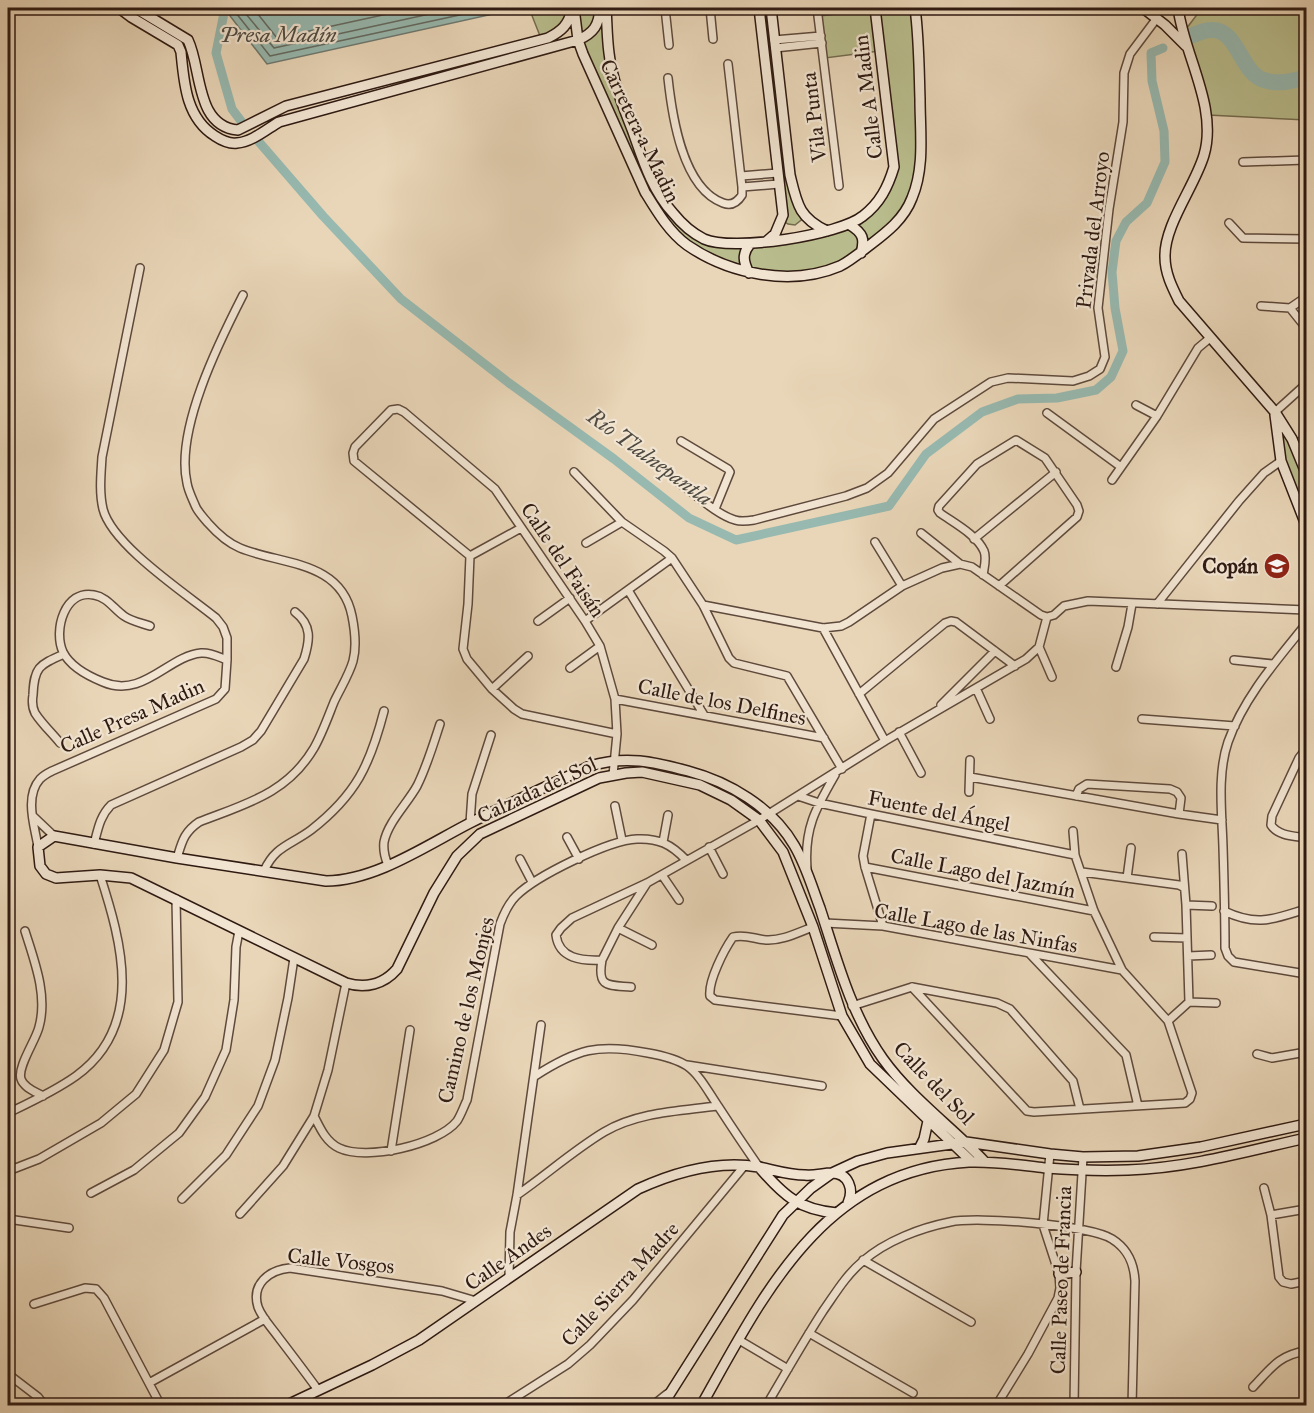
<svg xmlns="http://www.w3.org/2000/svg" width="1314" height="1413" font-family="'IM FELL Great Primer',serif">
<rect width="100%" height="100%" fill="#e9d6b8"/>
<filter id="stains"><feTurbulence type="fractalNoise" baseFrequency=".00333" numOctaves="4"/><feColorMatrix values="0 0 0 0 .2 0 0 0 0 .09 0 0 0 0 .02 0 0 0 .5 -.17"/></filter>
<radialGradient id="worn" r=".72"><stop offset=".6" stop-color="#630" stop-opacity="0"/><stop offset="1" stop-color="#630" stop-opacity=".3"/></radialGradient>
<path fill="#b9bd8d" stroke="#746c50" stroke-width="1.5" d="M 529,8 L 573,8 L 562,31 L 540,36 Z
M 574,8 L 606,8 L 609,55 L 657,192 L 690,230 L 726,244 L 827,231 L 873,208 L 894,167 L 875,8 L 915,8 L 921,152 L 911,201 L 884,234 L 825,271 L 749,273 L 686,244 L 658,213 L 583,54 Z
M 759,8 L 771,8 L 790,175 L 805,217 L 795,225 L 788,224 L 782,220 Z
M 1202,8 L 1306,8 L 1306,120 L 1208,115 L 1183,33 Z
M 874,9 L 879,51 L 825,58 L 820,16 Z
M 1275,412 L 1292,439 L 1306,436 L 1306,462 L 1303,465 L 1306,473 L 1306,525 L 1281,461 Z"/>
<path fill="#97b9b0" stroke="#6d7971" stroke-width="1.5" d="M 224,8 L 520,8 L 267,64 Z"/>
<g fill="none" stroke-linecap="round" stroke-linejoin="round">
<path stroke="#636a61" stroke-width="1.5" d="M 232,8 L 270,56 L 492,8
M 241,8 L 274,48 L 457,8
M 253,8 L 277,38 L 415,8"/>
<path stroke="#97b9b0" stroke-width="9" d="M 225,8 L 216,53 L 232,109 L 241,121
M 259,142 L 323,216 L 401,299 L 509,383 L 614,459 L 689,518 L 736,540 L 889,506 L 926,454 L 982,412 L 1018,399 L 1057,398 L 1096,390 L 1111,377 L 1123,351 L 1115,308 L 1112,272 L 1116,241 L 1126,222 L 1147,203 L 1165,162 L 1164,131 L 1152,81 L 1151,53 L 1163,48"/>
<path stroke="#97b9b0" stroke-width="16" d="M 1193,35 C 1198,33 1205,30 1211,30 C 1238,28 1240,73 1264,80 C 1279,85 1292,81 1306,77"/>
<defs>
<path id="street" d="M 665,8 L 669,45
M 710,8 L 713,39
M 817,8 L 839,186
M 774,40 L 821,36
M 775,48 L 822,43
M 668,78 C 672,115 682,188 723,203 C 731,206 737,203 742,195 L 742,187 L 728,64
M 1243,162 L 1306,160
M 741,176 L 778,173
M 742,187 L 779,184
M 1229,223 L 1243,238 L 1306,239
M 1261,306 L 1290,308 L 1306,297
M 1290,308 L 1306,328
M 1136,405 L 1157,416
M 1275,412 L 1306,384
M 1047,413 L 1121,467
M 681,441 L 728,469 L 730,472 L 715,509
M 1296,448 L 1306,444
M 574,472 L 622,522 L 664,551 L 672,558 L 703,605 L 729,658 L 734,663 L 787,676 L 842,769
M 1112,480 L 1157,416 L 1198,348 L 1210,338
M 678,482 C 694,493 717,515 735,520 C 741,522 748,521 754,520 L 846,496 L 867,488 L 888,473 L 934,419 L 991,382 L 1008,378 L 1073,381 L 1089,376 L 1100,369 L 1105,357 L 1098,308 L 1109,209 L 1123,122 L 1124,73 L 1130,54 L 1157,18
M 921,533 L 960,564
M 974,539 L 1056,472
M 875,542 L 902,586
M 586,543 L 622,522
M 470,556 L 521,528
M 983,575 C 984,568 987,558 984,551 C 977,535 954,523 940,513 L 938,510 L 939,506 L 977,464 L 1016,440 L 1045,458 L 1077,505 L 1079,511 L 1077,517 L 999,586
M 628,590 L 704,715
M 1157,604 L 1239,501 L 1264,473 L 1281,461
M 703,605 L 823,628 L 841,626 L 849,622 L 902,586 L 942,568 L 960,564 L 972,567 L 1041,615 L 1047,617
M 1047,617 L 1054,615 L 1064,606 L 1088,601 L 1306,610
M 538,621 L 570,598
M 585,621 L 672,558
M 1306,624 C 1277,660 1244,697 1228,742 C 1217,774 1222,813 1223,847 C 1224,880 1225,914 1225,948 L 1228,956 L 1234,962 L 1306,974
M 150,626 C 141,623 131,621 124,616 C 114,609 107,597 94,595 C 65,589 53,630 63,652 C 70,666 88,676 103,682 C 143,699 168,656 201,653 C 210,652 219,657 227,660
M 823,628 L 885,741
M 1039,647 L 1052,677
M 1234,660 L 1273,664
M 1116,667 L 1128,627 L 1132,604
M 570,668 L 600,646
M 976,688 L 990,719
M 492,689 L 528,656
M 859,694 L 945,623 L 951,621 L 956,622 L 1015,666
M 615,699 L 824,738
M 941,705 L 995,651
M 1142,719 L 1235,726
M 899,732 L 921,773
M 60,743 C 52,733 42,724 35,713 C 32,707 32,701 33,695 C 34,667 39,665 64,654
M 1306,749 L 1299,758 L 1272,816 L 1271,825 C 1278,836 1294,836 1306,838
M 613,775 L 617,734 L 615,699 L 600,646 L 585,621 L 495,489 L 404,412 L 398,409 L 391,410 L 355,447 L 353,453 L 354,461 L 470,556 L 468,604 L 463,649 L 467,659 L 492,689 L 514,709 L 522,714 L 617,734
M 970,777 L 1179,814 L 1222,820
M 969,792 L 970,760
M 798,796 L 819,803 L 871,814 L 1075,855
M 1076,796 L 1079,789 L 1087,784 L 1170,789 L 1177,792 L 1181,798 L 1179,814
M 615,806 L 622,840
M 871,814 L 863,856 L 865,867 L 883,926
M 34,817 L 54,836
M 470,823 L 472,794 L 491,735
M 567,837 L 579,859
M 663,842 L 668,815
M 94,844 C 98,829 100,816 111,805 L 241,747 L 253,740 L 261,731 L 304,659 C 310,640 312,625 295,612
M 38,847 C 35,827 24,797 40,779 C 43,776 48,773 52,771 L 216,699 L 225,689 L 227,660 L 227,638 L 223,627 L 216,618 C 185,593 112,545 103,509 C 99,492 101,474 102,457 L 140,268
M 709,847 L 723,874
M 177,858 C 182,842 184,832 199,822 C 245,804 287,794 314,748 C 322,734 328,717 334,702 C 340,689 349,675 353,661 C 357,646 355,631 352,616 C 341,560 281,565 240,548 C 228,543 216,532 208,523 C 203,517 197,511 195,505 C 192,498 188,490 187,483 C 175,430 219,342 243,295
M 520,859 L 532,882
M 388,865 C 385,858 383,851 384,842 C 388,822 407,804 417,786 C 427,766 433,745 440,724
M 865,867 L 1094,911
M 807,868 C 804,828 816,808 835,775
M 264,871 C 275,846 291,845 311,830 C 356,795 370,765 384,711
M 1082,872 L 1179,885 L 1183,887
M 662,875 L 679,900
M 1127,878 L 1131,848
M 647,883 L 618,928 L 602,960 C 582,961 559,959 556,935 L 561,928 L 572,918 L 647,883 L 759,820 L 885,741 L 1026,659 L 1039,647 L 1047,617
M 1186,905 L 1212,906
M 1224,911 C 1258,927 1273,919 1306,909
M 825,923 L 883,926 L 1122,970
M 813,927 C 799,932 782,941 766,940 C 754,939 746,934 733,937 C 724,950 708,981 710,996 L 715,1000 L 842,1016
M 618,928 L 652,945
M 25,931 C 34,960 48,995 39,1027 C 36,1040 17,1067 21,1079 C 24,1088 36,1092 43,1096
M 1154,937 L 1187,938
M 1030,954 L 1126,1055 L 1138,1106
M 1188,956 L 1211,955
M 602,960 C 597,988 608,985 631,987
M 912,987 L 1027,1111 L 1034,1112 L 1185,1103 L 1190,1099 L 1192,1093 L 1168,1021 L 1122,970 L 1094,911 L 1075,855 L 1073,831
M 1189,1002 L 1216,1003
M 852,1006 L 912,987 L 997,1003 L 1010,1009 L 1073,1081 L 1080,1109
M 1168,1021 L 1189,1002 L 1186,905 L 1182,854
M 1257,1054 L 1272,1058 L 1306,1052
M 687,1065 L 822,1086
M 535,1076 C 577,1049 598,1043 648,1053 C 659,1055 677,1059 687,1066 C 700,1075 709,1093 718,1106 C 731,1126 745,1147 759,1167
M 8,1113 C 31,1102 55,1091 76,1076 C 145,1026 122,943 100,875
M 314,1116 C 320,1128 326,1142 339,1148 C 366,1161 438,1145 457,1121 C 461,1115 464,1106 467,1100 L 500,924 C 504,913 508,904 516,896 C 536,876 609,840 637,839 C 658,838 671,844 686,860
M 391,1151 L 410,1030
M 8,1171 L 39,1159 L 101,1123 L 136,1094 L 164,1050 L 178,1002 L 176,899
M 1264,1188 L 1271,1215 L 1279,1277 L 1283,1282 L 1291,1284 L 1306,1281
M 91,1193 L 134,1170 L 179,1133 L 205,1097 L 226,1050 L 234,1000 L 236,947 L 239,931
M 517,1195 C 546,1175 574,1150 604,1132 C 638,1112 680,1111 717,1106
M 182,1199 L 226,1155 L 258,1106 L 275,1060 L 288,998 L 294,958
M 240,1214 L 283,1166 L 314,1116 L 328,1070 L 346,983
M 1271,1215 L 1306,1209
M 8,1219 L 69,1228
M 863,1260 L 971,1322
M 509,1277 L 510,1232 L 517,1195 L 541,1025
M 34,1304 L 85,1288 L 96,1289 L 104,1298 L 161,1406
M 809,1333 L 913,1393
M 739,1340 L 788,1369
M 8,1374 L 38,1397 L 45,1406
M 149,1383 L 265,1319
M 1253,1387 C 1271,1368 1279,1355 1306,1351
M 318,1390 C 305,1372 292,1355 279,1338 C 272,1328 262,1318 258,1307 C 251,1284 269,1270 290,1268 L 442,1291 L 476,1301
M 502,1406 L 568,1364 L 590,1345 L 633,1300 L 745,1165
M 652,1406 L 667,1394
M 766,1406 C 785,1374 803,1342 823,1311 C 835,1294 846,1275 863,1261 C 886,1241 920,1228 950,1222 C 977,1216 1090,1225 1112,1239 C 1128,1249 1134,1263 1135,1281 L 1132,1406
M 996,1406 L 1028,1354 L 1058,1298 L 1060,1288 L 1059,1274 L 1043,1225 L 1050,1154
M 1074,1406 L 1076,1272 L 1083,1157"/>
<path id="secondary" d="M 119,8 L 131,17 L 178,45 L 181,52 C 184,83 186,118 215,136 C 221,140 229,144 237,143 C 252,142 267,129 279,122 L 578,40 C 594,33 599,25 600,8
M 135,8 L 188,40 C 202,69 195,126 238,130 L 286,106 L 548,38 C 562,31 568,25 572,10
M 574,8 L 578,40 L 583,54 L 645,192 C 656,210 669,232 687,245 C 729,274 791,287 840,266 C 850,261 861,252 870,245 C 887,232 904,219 912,198 C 925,167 920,132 920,99 C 919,68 919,38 915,8
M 606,8 C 607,23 607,38 609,53 C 612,80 623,106 633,132 C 643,160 652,190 673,213 C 681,223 692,233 704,239 C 732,252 840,235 863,216 C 880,203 888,187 894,167 L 875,8
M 759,8 L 783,215 L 775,234 L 767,241
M 771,8 L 790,175 C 797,204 799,218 827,231
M 1143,8 L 1165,25 L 1186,46
M 1178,8 C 1184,55 1218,107 1204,155 C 1195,186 1164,225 1165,257 C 1165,273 1172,287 1179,301 L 1275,412 L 1292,439 L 1306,473
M 850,225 C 863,233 865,239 861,253
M 749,273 C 743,261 742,254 750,244
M 1275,415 L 1281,461 L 1306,525
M 920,1147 L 924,1139 L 928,1121
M 972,1162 L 870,1064 L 842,1016 L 813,927 L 783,852 L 759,820 L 731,800 L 700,785 L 642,772 L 626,773 L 599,778 L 480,834 L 457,856 L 434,893 L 397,969 C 384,984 366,989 346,983 L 131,878 L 100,875 L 56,878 L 46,874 L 40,866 L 38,847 L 54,836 L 177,858 L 326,881 C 375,881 427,845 470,823 C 510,803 550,785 590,766 C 626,755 654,762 688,771 C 729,782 772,807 794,845 C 806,865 812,887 820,908 C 837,960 851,1014 883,1059 C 911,1098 952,1127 985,1162
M 759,1167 C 783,1195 799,1210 837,1213
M 1059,1274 L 1076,1272
M 285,1406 L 372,1365 L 419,1340 L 638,1189 C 675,1172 718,1160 759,1167 C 774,1170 789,1175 805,1175 C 814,1176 823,1173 832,1173 C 849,1173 854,1190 848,1203
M 662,1406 L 783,1215 L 811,1188 L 832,1173 L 858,1161 L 887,1153 L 966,1142 L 1050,1154 L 1083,1157 L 1138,1156 L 1201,1147 L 1306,1124
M 701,1406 C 764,1294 823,1170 969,1162 C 995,1161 1021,1165 1046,1168 C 1073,1170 1101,1171 1128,1170 C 1189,1168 1248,1151 1306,1138"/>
</defs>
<use href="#street" stroke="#5e493c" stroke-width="10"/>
<use href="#secondary" stroke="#2f1a12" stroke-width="12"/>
<use href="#street" stroke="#f1e4d1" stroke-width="7"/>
<use href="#secondary" stroke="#f1e4d1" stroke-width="9"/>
</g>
<defs>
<symbol id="school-disc" viewBox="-11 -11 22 22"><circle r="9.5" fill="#8f2418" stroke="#f1e4d1"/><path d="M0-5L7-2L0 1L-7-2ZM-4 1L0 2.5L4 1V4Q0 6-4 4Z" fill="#fff"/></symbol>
</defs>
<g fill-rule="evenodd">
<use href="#school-disc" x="1262" y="551" width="30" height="30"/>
</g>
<g text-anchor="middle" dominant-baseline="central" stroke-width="4.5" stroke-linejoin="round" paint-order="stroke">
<g font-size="21" fill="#2f1a12" stroke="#f1e4d1">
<text transform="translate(868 97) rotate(-97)">Calle A Madin</text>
<text transform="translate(814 117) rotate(-97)">Vila Punta</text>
<text transform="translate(640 131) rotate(64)">Carretera a Madin</text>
<text transform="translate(1093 230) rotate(-83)">Privada del Arroyo</text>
<text transform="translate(563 560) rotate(56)">Calle del Faisán</text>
<text transform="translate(722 702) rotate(11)">Calle de los Delfines</text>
<text transform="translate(132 716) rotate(-24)">Calle Presa Madin</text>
<text transform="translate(537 790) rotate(-25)">Calzada del Sol</text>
<text transform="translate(939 811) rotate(11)">Fuente del Ángel</text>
<text transform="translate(983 873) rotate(11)">Calle Lago del Jazmín</text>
<text transform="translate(976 928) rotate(10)">Calle Lago de las Ninfas</text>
<text transform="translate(466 1010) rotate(-77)">Camino de los Monjes</text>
<text transform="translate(934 1083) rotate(46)">Calle del Sol</text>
<text transform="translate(508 1257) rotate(-35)">Calle Andes</text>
<text transform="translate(341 1261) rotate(6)">Calle Vosgos</text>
<text transform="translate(1061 1280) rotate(-88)">Calle Paseo de Francia</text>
<text transform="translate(620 1284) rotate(-47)">Calle Sierra Madre</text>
</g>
<g font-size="21" font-weight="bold" fill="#2f1a12" stroke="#f1e4d1" text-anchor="end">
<text x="1258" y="566">Copán</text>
</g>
<g font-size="22" font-style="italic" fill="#4e4a41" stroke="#f1e4d1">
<text x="278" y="34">Presa Madín</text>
<text transform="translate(650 457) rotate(36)">Río Tlalnepantla</text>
</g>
</g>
<rect width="1314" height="1413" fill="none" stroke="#e9d6b8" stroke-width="30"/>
<rect x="9" y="9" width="1296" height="1395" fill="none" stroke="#2f1a12" stroke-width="3"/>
<rect x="15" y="15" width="1284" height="1383" fill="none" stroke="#2f1a12" stroke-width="1.5"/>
<rect width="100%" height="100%" filter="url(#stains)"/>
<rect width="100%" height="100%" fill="url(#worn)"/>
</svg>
